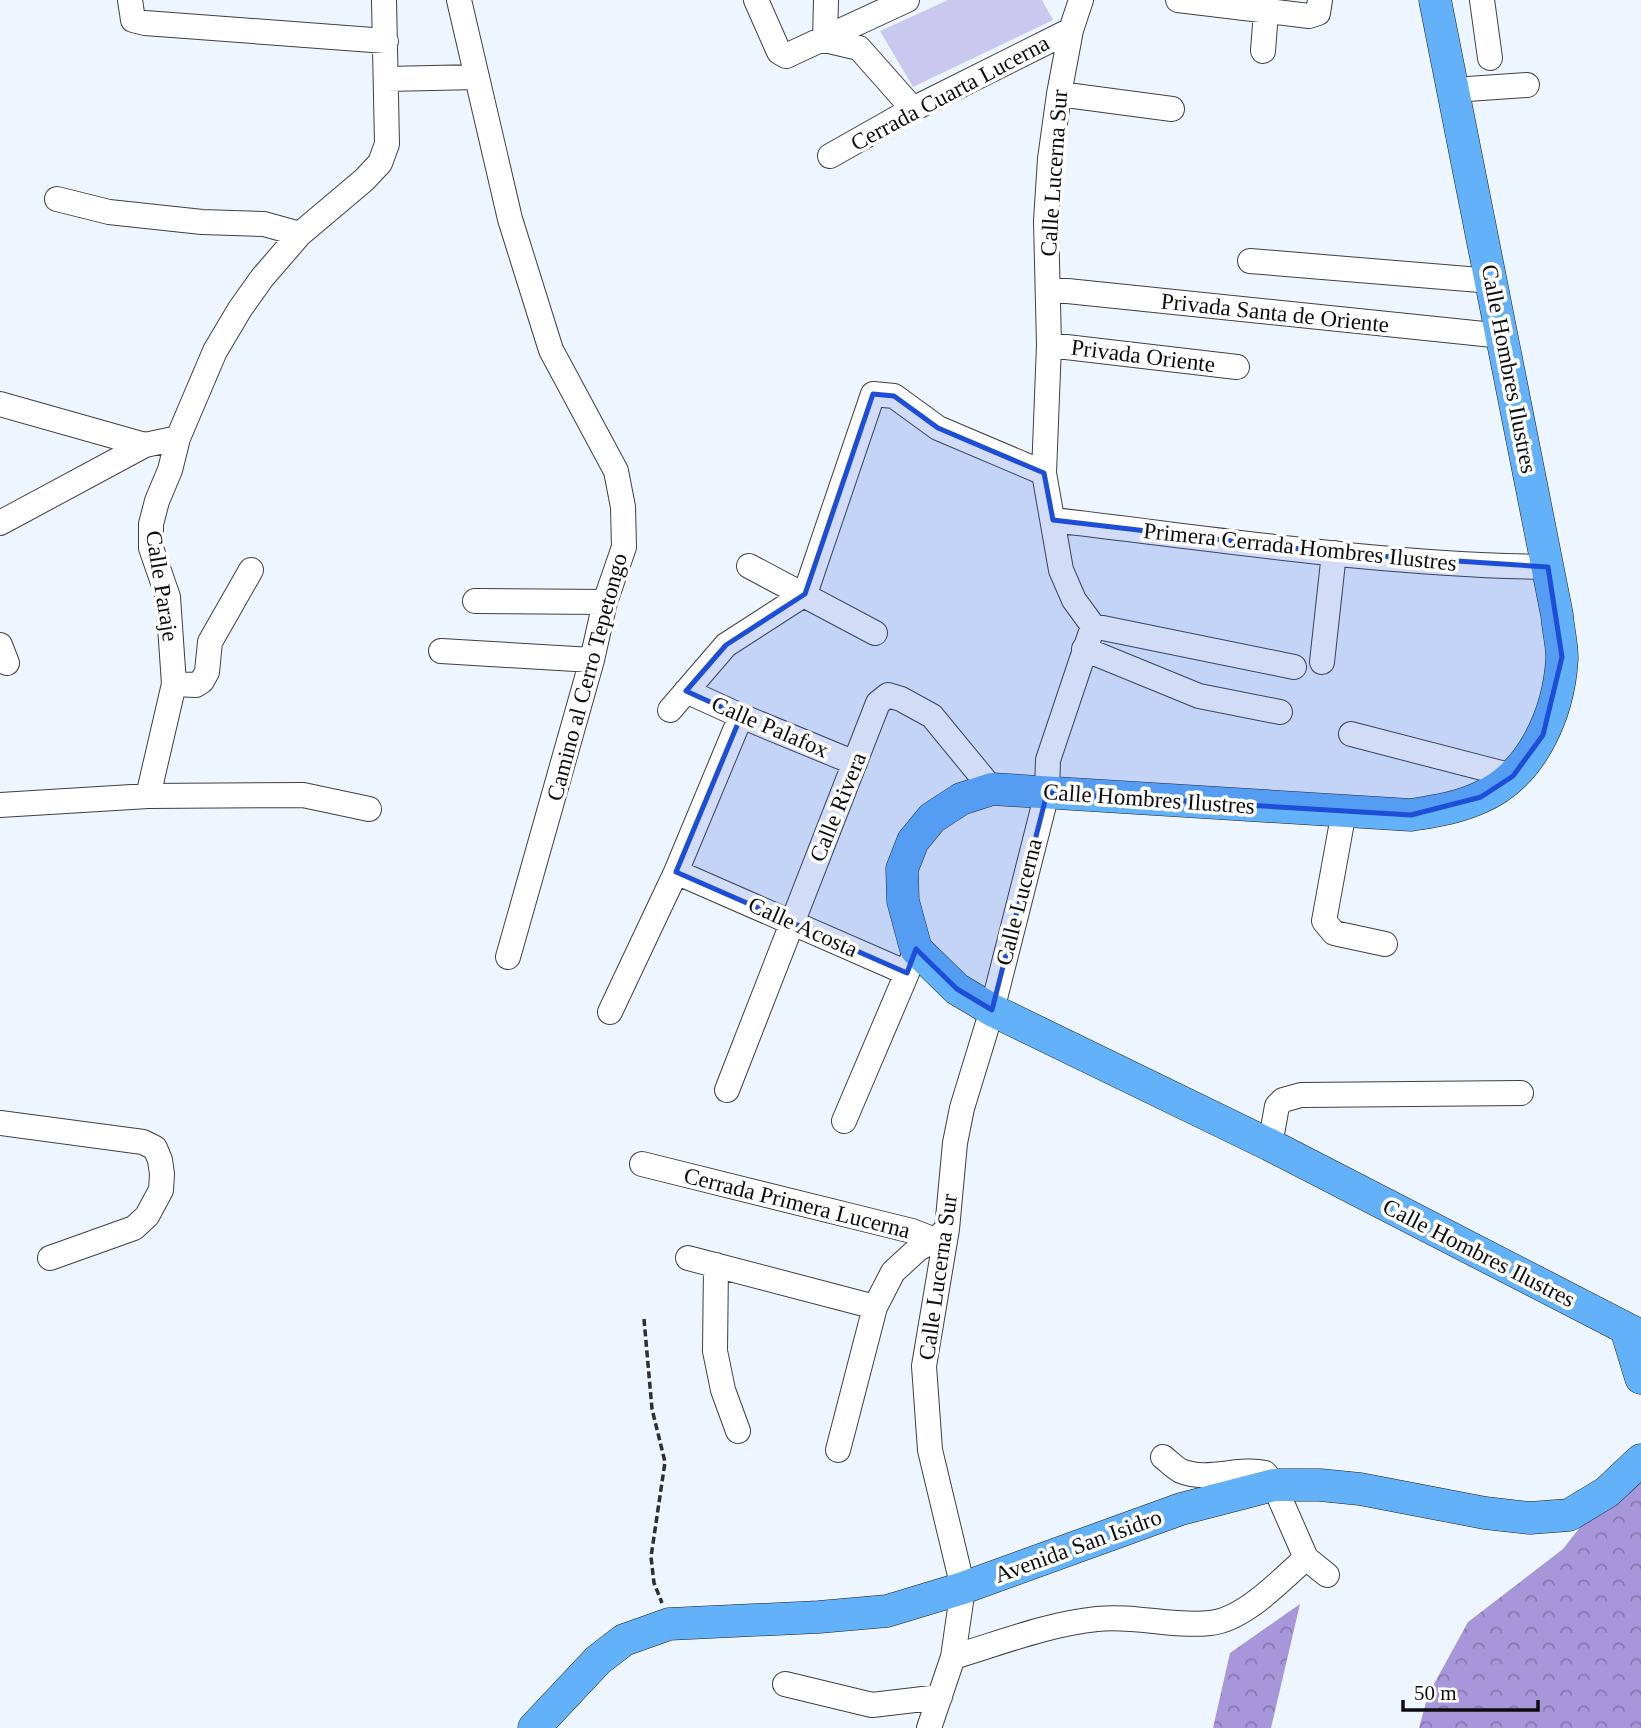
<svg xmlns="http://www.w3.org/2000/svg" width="1641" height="1728" font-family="'Times New Roman',serif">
<defs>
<pattern id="forest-crowns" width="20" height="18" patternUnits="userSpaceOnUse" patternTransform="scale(1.75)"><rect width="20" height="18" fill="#a896da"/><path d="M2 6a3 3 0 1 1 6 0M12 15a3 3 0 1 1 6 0" fill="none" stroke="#8779af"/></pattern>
</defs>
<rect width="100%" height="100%" fill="#edf5ff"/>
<path fill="url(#forest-crowns)" d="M 1641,1449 L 1641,1728 L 1419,1728 L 1428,1695 L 1468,1622 L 1563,1549 Z
M 1300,1604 L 1271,1728 L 1213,1728 L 1230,1653 Z"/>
<path fill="#cbc8f0" d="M 948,0 L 1042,0 L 1053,20 L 913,87 L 880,31 Z"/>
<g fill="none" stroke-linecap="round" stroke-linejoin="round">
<defs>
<path id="minor" d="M 130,0 L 133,20 L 145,23 L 386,41
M 459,0 L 510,219 L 551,350 L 616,471 L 623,507 L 624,547 L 605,602 L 592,660 L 508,957
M 756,0 L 779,52 L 786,56 L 907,0
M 826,0 L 825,40 L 859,48 L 913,109
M 1178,0 L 1309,16 L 1318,13 L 1320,0
M 1482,0 L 1490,58
M 1263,51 L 1266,11
M 387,79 L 477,77
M 1453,90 L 1527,85
M 1059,94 L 1172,109
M 830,156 L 913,109 L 1071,30
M 57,199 L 109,212 L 202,222 L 264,224 L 300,234
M 1250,261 L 1492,281
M 1048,289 L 1503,336
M 1049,345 L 1237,367
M 0,404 L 145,445
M 1053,520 C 1217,539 1382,565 1548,567
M 0,523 L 145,445 L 178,438
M 749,566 L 875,633
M 475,601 L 605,602
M 1093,626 L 1294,667
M 0,645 L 7,663
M 1084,649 L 1199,696 L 1280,712
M 441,651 L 592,660
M 1322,662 L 1334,553
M 174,684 L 196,685 L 202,681 L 207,672 L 210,642 L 251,570
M 686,691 L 741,716 L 855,763
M 670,710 L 726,645 L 805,594 L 873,394 L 894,396 L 938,428 L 1044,473
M 1351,734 L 1513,776
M 148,796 L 303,795 L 369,809
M 0,805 L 148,796 L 174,684 L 168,597 L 151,548 L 151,524 L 157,501 L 170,470 L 178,438 L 215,351 L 240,309 L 262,278 L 300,234 L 364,180 L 380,163 L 387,144 L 384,0
M 1344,811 L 1324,921 L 1334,933 L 1385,944
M 676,872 L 907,973 L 916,949
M 610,1012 L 676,872 L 741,716
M 727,1090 L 878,703 L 888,695 L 901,699 L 932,716 L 992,789
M 844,1121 L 907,973
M 0,1123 L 143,1142 L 155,1148 L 160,1160 L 162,1174 L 161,1190 L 147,1216 L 134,1228 L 50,1258
M 1270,1145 L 1277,1106 L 1283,1100 L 1301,1095 L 1521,1093
M 642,1164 L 912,1231 L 935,1240 L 947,1229
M 688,1258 L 875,1307
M 716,1265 L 715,1351 L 723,1390 L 738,1431
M 838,1450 L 875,1307 L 893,1272 L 918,1249 L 935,1240
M 1306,1558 L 1327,1575
M 953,1657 C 1000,1643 1048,1624 1097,1619 C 1135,1615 1173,1627 1210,1623 C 1244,1620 1281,1580 1306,1558 L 1274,1485 L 1265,1473 C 1238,1467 1207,1482 1181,1471 C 1175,1468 1168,1461 1163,1457
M 785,1684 L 872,1705 L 940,1697
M 929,1728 L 953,1657 L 963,1588 L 930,1450 L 924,1366 L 947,1229 L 955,1143 L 962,1108 L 992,1010 L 1047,793 L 1048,760 L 1093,626 L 1074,600 L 1061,570 L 1044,473 L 1049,345 L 1046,221 L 1050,159 L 1059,94 L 1071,30 L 1081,0"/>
<path id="major" d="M 1435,0 L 1557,615 C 1558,629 1562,644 1562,658 C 1559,713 1532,776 1479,798 C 1457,808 1435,811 1411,815 L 992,789 L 961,799 L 932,818 L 913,841 L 902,869 L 903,901 L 916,949 L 957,989 L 992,1010 L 1270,1145 L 1641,1336
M 1626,1329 L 1641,1378
M 534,1728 L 598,1660 L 624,1640 L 669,1624 L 819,1617 L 887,1611 L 963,1588 L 1181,1509 L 1274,1485 L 1320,1485 L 1360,1489 L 1485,1513 L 1530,1518 L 1569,1515 L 1607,1492 L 1641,1460"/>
</defs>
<use href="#minor" stroke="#404040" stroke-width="26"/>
<use href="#major" stroke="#1e1e1e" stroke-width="33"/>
<path stroke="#2f2f2f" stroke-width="3.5" stroke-dasharray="7 3.5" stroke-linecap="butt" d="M 644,1319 L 652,1409 L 665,1462 L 651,1557 L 654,1583 L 662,1603"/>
<use href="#minor" stroke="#fff" stroke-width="24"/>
<use href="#major" stroke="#63b1f9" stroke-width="32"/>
</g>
<path fill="#1d4ed8" fill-opacity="0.2" stroke="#1d4ed8" stroke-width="5" stroke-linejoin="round" d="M 873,394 L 894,396 L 938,428 L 1044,473 L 1053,520 L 1334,553 L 1548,567 L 1562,657 L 1543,735 L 1513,776 L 1481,797 L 1411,815 L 1047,793 L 992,1010 L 957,989 L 916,949 L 907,973 L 676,872 L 741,716 L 686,691 L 726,645 L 805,594 Z"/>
<g text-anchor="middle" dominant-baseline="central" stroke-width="7" stroke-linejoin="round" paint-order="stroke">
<g font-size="23" fill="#0d0d0d" stroke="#fff">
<text transform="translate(950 93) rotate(-28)">Cerrada Cuarta Lucerna</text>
<text transform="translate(1054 173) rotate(-86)">Calle Lucerna Sur</text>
<text transform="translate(1275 313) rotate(6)">Privada Santa de Oriente</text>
<text transform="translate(1143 356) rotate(7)">Privada Oriente</text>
<text transform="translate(1509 369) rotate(79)">Calle Hombres Ilustres</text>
<text transform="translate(1300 547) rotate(6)">Primera Cerrada Hombres Ilustres</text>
<text transform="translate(162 586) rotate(81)">Calle Paraje</text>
<text transform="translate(587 677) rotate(-75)">Camino al Cerro Tepetongo</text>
<text transform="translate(770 727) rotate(23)">Calle Palafox</text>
<text transform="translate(1149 799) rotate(4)">Calle Hombres Ilustres</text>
<text transform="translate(838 807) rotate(-68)">Calle Rivera</text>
<text transform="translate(1019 902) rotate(-76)">Calle Lucerna</text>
<text transform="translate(803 927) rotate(24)">Calle Acosta</text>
<text transform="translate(797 1203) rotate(14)">Cerrada Primera Lucerna</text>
<text transform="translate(1479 1253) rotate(27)">Calle Hombres Ilustres</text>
<text transform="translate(938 1277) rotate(-82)">Calle Lucerna Sur</text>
<text transform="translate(1078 1546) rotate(-20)">Avenida San Isidro</text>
</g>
</g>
<path d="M1403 1700v10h135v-10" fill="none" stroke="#0d0d0d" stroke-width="3.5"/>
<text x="1414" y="1700" font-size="21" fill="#0d0d0d" stroke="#ffffff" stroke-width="5" paint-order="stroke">50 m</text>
</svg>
